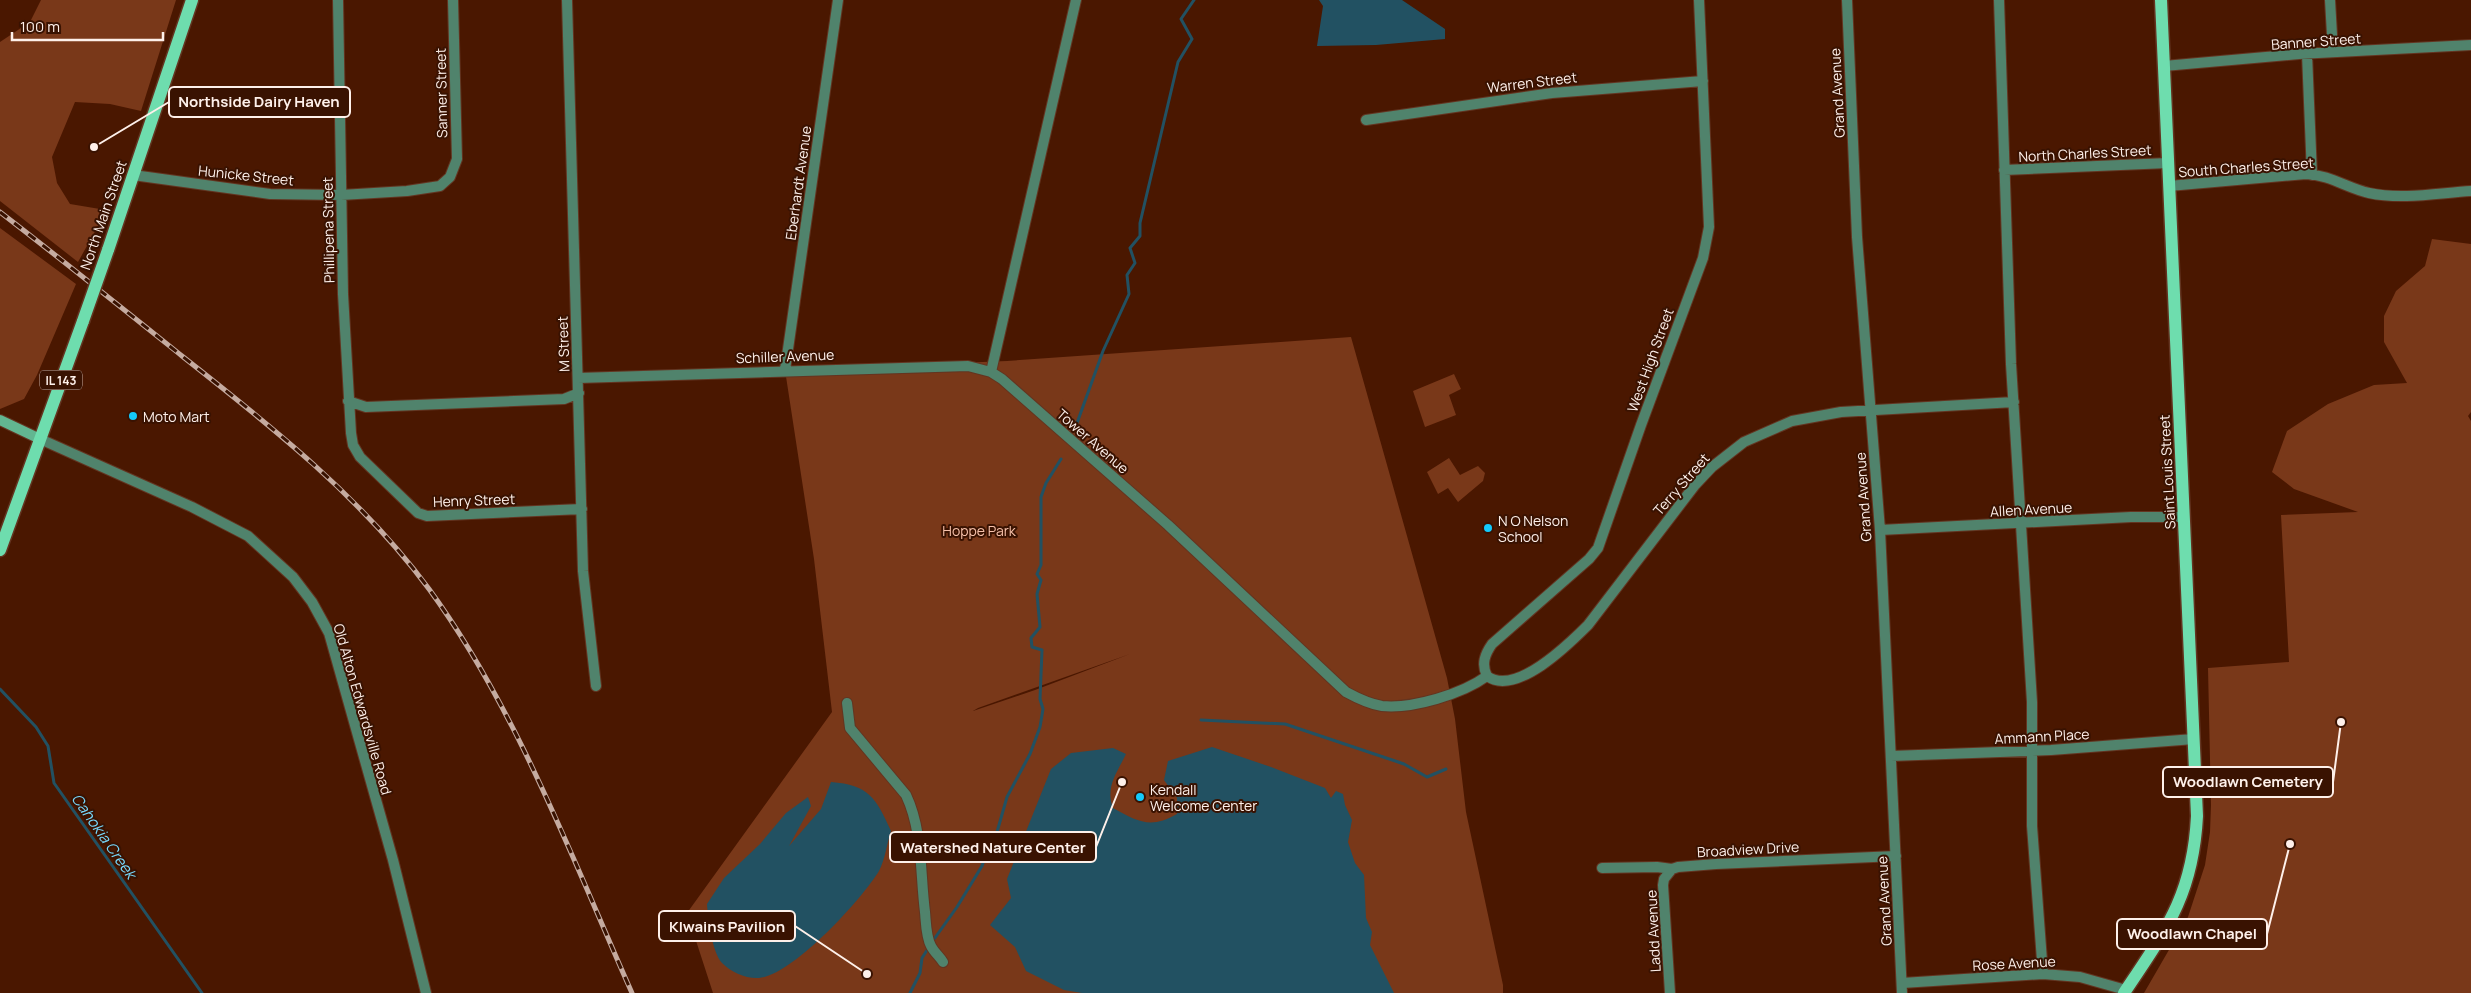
<svg xmlns="http://www.w3.org/2000/svg" width="2471" height="993" font-family="Manrope,sans-serif">
<rect width="100%" height="100%" fill="#4a1700"/>
<path fill="#793819" fill-rule="evenodd" d="M 41,0 L 176,0 L 141,111 L 110,104 L 75,102 L 52,157 L 57,183 L 70,204 L 100,209 L 98,226 L 78,262 L 0,201 L 0,42 L 30,22 Z
M 0,228 L 76,284 L 37,375 L 24,399 L 0,409 Z
M 2432,239 L 2471,244 L 2471,412 L 2468,416 L 2471,421 L 2471,993 L 2144,993 L 2188,917 L 2205,865 L 2210,832 L 2211,805 L 2208,668 L 2289,662 L 2281,515 L 2358,512 L 2294,489 L 2272,472 L 2287,431 L 2328,404 L 2374,385 L 2407,383 L 2384,342 L 2384,316 L 2396,291 L 2425,266 Z
M 1351,337 L 1447,678 L 1455,719 L 1466,812 L 1503,985 L 1503,993 L 713,993 L 687,913 L 832,712 L 814,559 L 785,370 L 1007,361 ZM 1130,654 L 1035,690 L 973,711 L 978,708 Z
M 1454,374 L 1461,389 L 1449,395 L 1456,415 L 1425,427 L 1413,391 Z
M 1449,458 L 1460,475 L 1478,466 L 1485,473 L 1483,481 L 1458,502 L 1448,488 L 1438,494 L 1427,472 Z"/>
<path fill="#225162" d="M 1319,0 L 1402,0 L 1445,29 L 1445,39 L 1376,45 L 1317,46 L 1323,6 Z
M 1212,747 L 1271,767 L 1325,788 L 1331,798 L 1336,791 L 1343,794 L 1345,805 L 1352,820 L 1348,842 L 1355,863 L 1364,875 L 1366,918 L 1372,932 L 1370,945 L 1394,993 L 1082,993 L 1064,990 L 1026,971 L 1015,947 L 990,925 L 1011,898 L 1007,879 L 1051,769 L 1071,753 L 1113,748 L 1126,754 C 1117,773 1105,787 1113,808 C 1138,822 1151,829 1177,814 L 1177,798 L 1164,780 L 1168,761 Z
M 831,782 C 869,785 876,798 891,831 C 887,843 885,860 879,871 C 862,899 793,975 759,978 C 746,979 731,972 722,963 C 712,952 708,919 707,904 L 724,878 L 760,844 L 786,813 L 808,797 L 811,806 L 789,846 L 821,809 Z"/>
<g fill="none" stroke-linecap="round" stroke-linejoin="round">
<path stroke="#225162" stroke-width="3" d="M 1077,423 L 1103,351 L 1129,294 L 1127,275 L 1135,263 L 1130,248 L 1140,236 L 1140,223 L 1178,62 L 1192,39 L 1181,19 L 1194,0
M 0,689 L 36,727 L 48,746 L 54,783 L 202,993
M 1201,720 L 1285,724 L 1404,764 L 1427,777 L 1446,769
M 932,942 L 957,907 L 982,866 L 986,854 L 995,839 L 1007,797 L 1030,754 L 1040,727 L 1043,709 L 1040,699 L 1042,650 L 1032,647 L 1031,638 L 1040,627 L 1037,594 L 1041,580 L 1037,574 L 1041,565 L 1041,497 L 1046,483 L 1061,459
M 910,993 L 920,973 L 922,958 L 929,947"/>
<defs>
<path id="minor" d="M 338,0 L 343,294 L 351,433 L 353,445 L 360,457 L 418,513 L 427,516 L 582,509
M 567,0 L 583,571 L 596,686
M 1847,0 L 1857,237 L 1880,530 L 1902,993
M 1999,0 L 2011,364 L 2032,702 L 2032,826 L 2043,974
M 2330,0 L 2333,52
M 2307,54 L 2312,175
M 2164,66 L 2299,54 L 2471,45
M 1366,120 L 1552,93 L 1703,81
M 2004,170 L 2168,163
M 133,175 L 270,194 L 341,195 L 407,191 L 440,186 L 450,177 L 457,159 L 453,0
M 2169,186 L 2306,174 C 2330,175 2347,188 2369,193 C 2402,200 2438,193 2471,191
M 785,370 L 838,0
M 991,372 L 1076,0
M 578,378 L 968,366 L 991,372 L 1002,379 L 1168,525 L 1346,692 C 1357,698 1369,704 1382,706 C 1413,709 1462,694 1487,676
M 348,401 L 366,407 L 564,399 L 579,393
M 1880,530 L 2131,517 L 2184,517
M 1487,676 C 1481,664 1485,654 1492,644 L 1589,559 L 1598,548 L 1641,425 L 1703,258 L 1709,227 L 1699,0
M 1487,676 C 1516,697 1569,644 1588,625 L 1695,485 L 1712,467 L 1744,442 L 1792,421 L 1841,412 L 2014,402
M 847,703 L 850,728 L 906,795 C 923,831 920,873 925,912 C 926,923 926,937 931,946 C 934,952 940,957 943,962
M 1891,756 L 2051,750 L 2194,739
M 1602,868 L 1657,867 L 1672,869 L 1678,867 L 1716,864 L 1896,856
M 1902,983 L 2043,974 L 2080,977 L 2126,990
M 1670,993 L 1663,885 L 1664,879 L 1672,869"/>
<path id="tertiary" d="M 40,439 L 192,507 L 248,536 L 293,577 L 312,602 L 329,633 L 393,860 L 426,993"/>
<path id="secondary" d="M 0,420 L 40,439"/>
<path id="primary" d="M 108,250 L 192,0
M 0,550 L 83,321
M 2124,993 C 2166,930 2193,895 2197,816 L 2161,0"/>
</defs>
<use href="#minor" stroke="#633521" stroke-width="12"/>
<use href="#tertiary" stroke="#633521" stroke-width="12"/>
<use href="#secondary" stroke="#633521" stroke-width="12"/>
<use href="#primary" stroke="#633521" stroke-width="15"/>
<use href="#minor" stroke="#50836c" stroke-width="10"/>
<use href="#tertiary" stroke="#50836c" stroke-width="10"/>
<use href="#secondary" stroke="#62b691" stroke-width="10"/>
<use href="#primary" stroke="#6eddae" stroke-width="12"/>
<defs>
<path id="rail" d="M 0,212 C 61,259 122,308 182,356 C 271,426 361,497 429,589 C 516,708 572,858 632,993"/>
</defs>
<use href="#rail" stroke="#c5aba0" stroke-width="5"/>
<use href="#rail" stroke="#391201" stroke-width="3" stroke-dasharray="9" stroke-linecap="butt"/>
<defs>
<path id="primary-bridge" d="M 83,321 L 108,250"/>
</defs>
<use href="#primary-bridge" stroke="#633521" stroke-width="15" stroke-linecap="butt"/>
<use href="#primary-bridge" stroke="#6eddae" stroke-width="12"/>
</g>
<g fill="#14cafb" stroke="#391201" stroke-width="2">
<circle cx="133" cy="416" r="5"/>
<circle cx="1488" cy="528" r="5"/>
<circle cx="1140" cy="797" r="5"/>
</g>
<g text-anchor="middle" dominant-baseline="central" stroke-width="4" stroke-linejoin="round" paint-order="stroke">
<rect fill="#391201" stroke="#c3ada4" stroke-width="1" x="40" y="370.5" width="42" height="19" rx="4"/>
<g font-size="12" font-weight="bold" fill="#fef0ea">
<text x="61" y="380">IL 143</text>
</g>
<g font-size="14" fill="#fef0ea" stroke="#391201">
<text transform="translate(2316 41) rotate(-4)">Banner Street</text>
<text transform="translate(1532 82) rotate(-7)">Warren Street</text>
<text transform="translate(441 93) rotate(-91)">Sanner Street</text>
<text transform="translate(1837 93) rotate(-93)">Grand Avenue</text>
<text transform="translate(2085 153) rotate(-3)">North Charles Street</text>
<text transform="translate(2246 167) rotate(-4)">South Charles Street</text>
<text transform="translate(246 175) rotate(6)">Hunicke Street</text>
<text transform="translate(798 183) rotate(-82)">Eberhardt Avenue</text>
<text transform="translate(103 215) rotate(-71)">North Main Street</text>
<text transform="translate(328 230) rotate(-91)">Phillipena Street</text>
<text transform="translate(563 344) rotate(-92)">M Street</text>
<text transform="translate(785 356) rotate(-2)">Schiller Avenue</text>
<text transform="translate(1650 360) rotate(-70)">West High Street</text>
<text transform="translate(1093 441) rotate(41)">Tower Avenue</text>
<text transform="translate(2167 472) rotate(-93)">Saint Louis Street</text>
<text transform="translate(1681 484) rotate(-49)">Terry Street</text>
<text transform="translate(1863 497) rotate(-94)">Grand Avenue</text>
<text transform="translate(474 500) rotate(-2)">Henry Street</text>
<text transform="translate(2031 509) rotate(-3)">Allen Avenue</text>
<text transform="translate(363 709) rotate(74)">Old Alton Edwardsville Road</text>
<text transform="translate(2042 736) rotate(-3)">Ammann Place</text>
<text transform="translate(1748 849) rotate(-3)">Broadview Drive</text>
<text transform="translate(1884 901) rotate(-93)">Grand Avenue</text>
<text transform="translate(1653 931) rotate(-93)">Ladd Avenue</text>
<text transform="translate(2014 963) rotate(-3)">Rose Avenue</text>
</g>
<g font-size="14" fill="#fef0ea" stroke="#391201" text-anchor="start">
<text x="143" y="416">Moto Mart</text>
<text x="1498" y="520">N O Nelson<tspan x="1498" dy="16">School</tspan></text>
<text x="1150" y="789">Kendall<tspan x="1150" dy="16">Welcome Center</tspan></text>
</g>
<g font-size="14" fill="#f7c1aa" stroke="#391201">
<text x="979" y="530">Hoppe Park</text>
</g>
<g font-size="15" font-style="italic" fill="#77d9fd" stroke="#391201">
<text transform="translate(104 836) rotate(55)">Cahokia Creek</text>
</g>
</g>
<path fill="none" stroke="#fef0ea" stroke-width="2" d="M94 147L169 102M2341 722L2333 782M1122 782L1096 847M867 974L795 926M2290 844L2267 934"/>
<g fill="#fef0ea" stroke="#391201" stroke-width="2">
<circle cx="94" cy="147" r="5"/>
<circle cx="2341" cy="722" r="5"/>
<circle cx="1122" cy="782" r="5"/>
<circle cx="867" cy="974" r="5"/>
<circle cx="2290" cy="844" r="5"/>
</g>
<g fill="#391201" stroke="#fef0ea" stroke-width="2">
<rect x="169" y="87" width="181" height="30" rx="5"/>
<rect x="2163" y="767" width="170" height="30" rx="5"/>
<rect x="890" y="832" width="206" height="30" rx="5"/>
<rect x="659" y="911" width="136" height="30" rx="5"/>
<rect x="2117" y="919" width="150" height="30" rx="5"/>
</g>
<g font-size="15" text-anchor="middle" font-weight="bold" fill="#fef0ea">
<text x="259" y="107">Northside Dairy Haven</text>
<text x="2248" y="787">Woodlawn Cemetery</text>
<text x="993" y="853">Watershed Nature Center</text>
<text x="727" y="932">Klwains Pavilion</text>
<text x="2192" y="939">Woodlawn Chapel</text>
</g>
<path d="M12 32v8h151v-8" fill="none" stroke="#fef0ea" stroke-width="2.5"/>
<text x="20" y="32" font-size="15" fill="#fef0ea" stroke="#391201" stroke-width="4" paint-order="stroke">100 m</text>
</svg>
